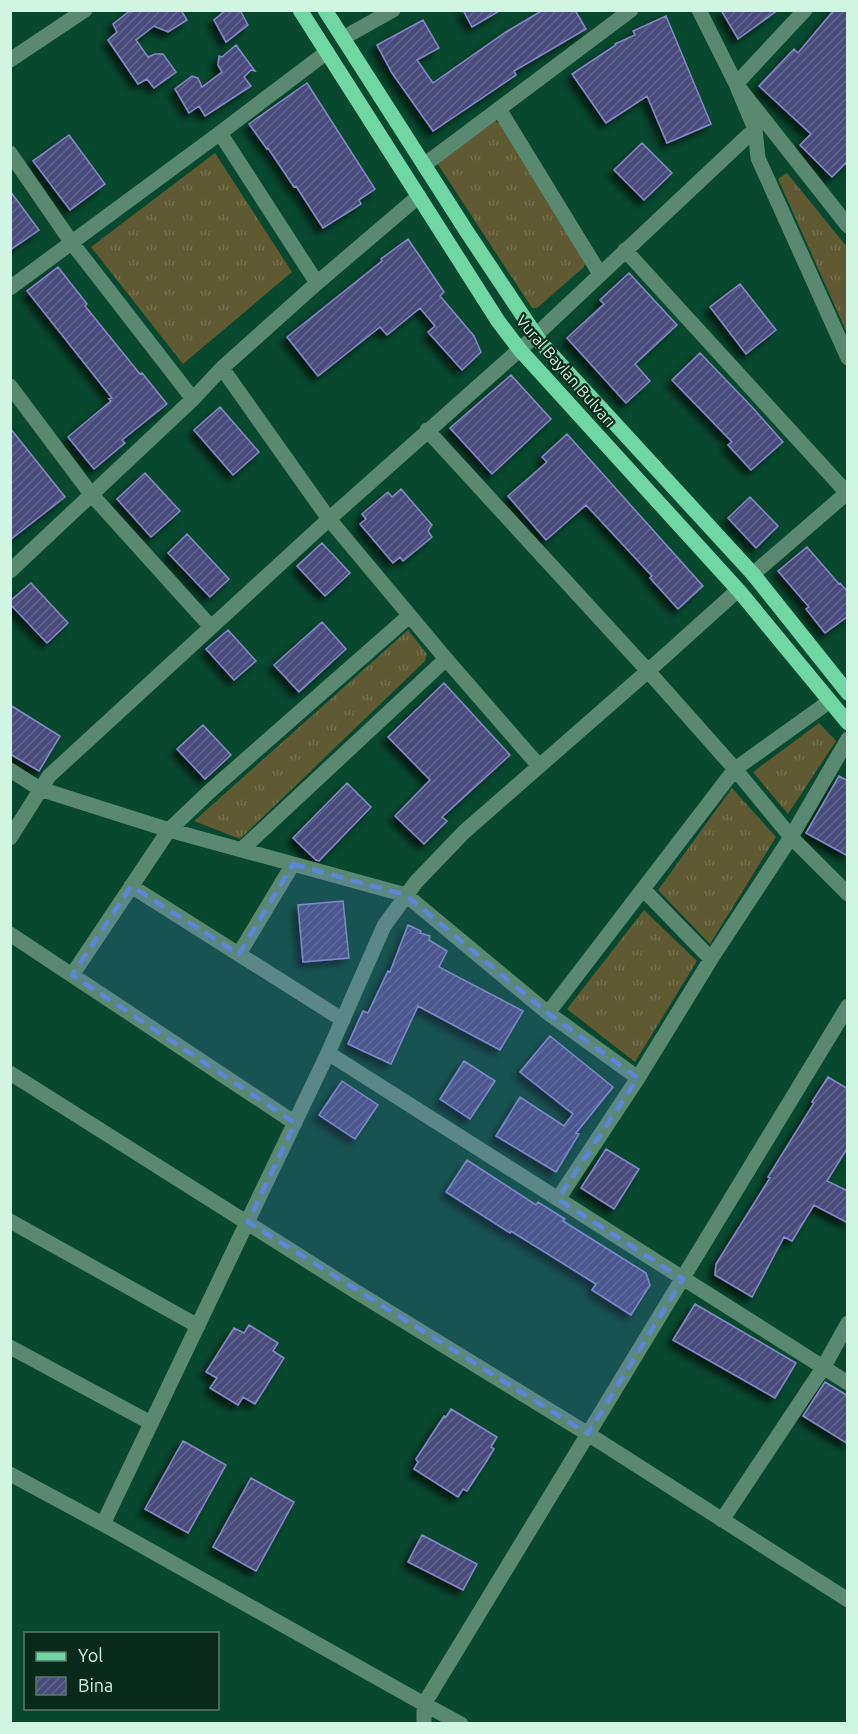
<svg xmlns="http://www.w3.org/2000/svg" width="858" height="1734" font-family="Ubuntu,sans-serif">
<defs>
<pattern id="grass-tufts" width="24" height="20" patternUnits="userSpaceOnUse" patternTransform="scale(1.5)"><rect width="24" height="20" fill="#5f5a32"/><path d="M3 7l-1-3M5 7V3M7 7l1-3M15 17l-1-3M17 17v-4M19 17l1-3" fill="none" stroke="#75724f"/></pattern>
<pattern id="building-hatch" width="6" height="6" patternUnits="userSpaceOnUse" patternTransform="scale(1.5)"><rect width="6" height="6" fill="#494b7d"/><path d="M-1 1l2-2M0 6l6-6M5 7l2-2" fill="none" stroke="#62668f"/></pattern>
<filter id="shadow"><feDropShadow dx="-5.5" dy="5.5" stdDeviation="3" flood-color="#0009"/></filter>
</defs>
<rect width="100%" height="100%" fill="#07482f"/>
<path fill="url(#grass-tufts)" d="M 495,121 L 500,124 L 586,260 L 584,267 L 537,308 L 532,308 L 437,163 Z
M 215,153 L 292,272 L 183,364 L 91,247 Z
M 787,173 L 847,247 L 847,333 L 778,179 Z
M 408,630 L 427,654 L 425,661 L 240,839 L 194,821 Z
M 819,723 L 836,741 L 788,814 L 753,772 Z
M 732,788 L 776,837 L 710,944 L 658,890 Z
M 644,910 L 697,961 L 635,1062 L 567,1009 Z"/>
<path fill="url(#building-hatch)" stroke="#878ac9" stroke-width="1.5" filter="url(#shadow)" d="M 131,10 L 181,10 L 187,20 L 168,32 L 154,26 L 136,40 L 148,57 L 155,54 L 163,54 L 176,72 L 154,88 L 147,79 L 138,84 L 108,40 L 117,32 L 113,24 Z
M 226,10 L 240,10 L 248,25 L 226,42 L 214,20 Z
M 463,10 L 501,10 L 472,27 Z
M 543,10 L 575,10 L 586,29 L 514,71 L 516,75 L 433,131 L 392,73 L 377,45 L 423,20 L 439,48 L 417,60 L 433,83 L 506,32 Z
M 721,10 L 778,10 L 738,39 Z
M 834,10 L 848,10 L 848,161 L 832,177 L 800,145 L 811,134 L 759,86 L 794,49 L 798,53 Z
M 666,16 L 711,124 L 667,143 L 647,96 L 606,123 L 572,74 L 616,45 L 615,44 L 635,35 L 633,31 Z
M 236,45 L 255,71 L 251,70 L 244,77 L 251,86 L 205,116 L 199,106 L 189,113 L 175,89 L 192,76 L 198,78 L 202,87 L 222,72 L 218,65 L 219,56 L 222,57 Z
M 307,83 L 375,189 L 359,200 L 361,204 L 323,228 L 296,186 L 294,187 L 268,148 L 267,149 L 249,124 Z
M 69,135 L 105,184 L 70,210 L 33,161 Z
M 642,143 L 672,173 L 644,200 L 614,170 Z
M 10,191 L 39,230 L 10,250 Z
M 408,239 L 444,292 L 440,296 L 474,336 L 481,352 L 462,370 L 428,332 L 435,326 L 420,308 L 387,335 L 380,327 L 318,376 L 287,337 L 382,261 L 381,259 Z
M 58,267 L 87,304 L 85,306 L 140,374 L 142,373 L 167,404 L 122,440 L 125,443 L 94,469 L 68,437 L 111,401 L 109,399 L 112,398 L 27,291 Z
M 629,273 L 677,325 L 635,364 L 650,381 L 626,403 L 567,338 L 604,304 L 600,300 Z
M 740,284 L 776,330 L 746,354 L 710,307 Z
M 700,353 L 752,407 L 783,442 L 751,470 L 728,445 L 732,442 L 672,380 Z
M 511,375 L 551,419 L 492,474 L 450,428 Z
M 220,407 L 259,452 L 233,475 L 194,430 Z
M 10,428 L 65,497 L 10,540 Z
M 567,434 L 703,586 L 678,609 L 650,578 L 652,576 L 586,505 L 546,540 L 508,496 L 547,462 L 542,457 Z
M 145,473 L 180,511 L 151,537 L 117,499 Z
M 401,489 L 432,525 L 428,531 L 432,537 L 403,561 L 400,557 L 393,563 L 360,524 L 366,519 L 362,514 L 388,492 L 392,497 Z
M 750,497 L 778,526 L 756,548 L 728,518 Z
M 187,534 L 229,579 L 210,597 L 168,553 Z
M 322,543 L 350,573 L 325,596 L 297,566 Z
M 807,547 L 839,584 L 840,583 L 848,592 L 848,616 L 825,633 L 806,609 L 809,607 L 778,571 Z
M 31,583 L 68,623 L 47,643 L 10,604 L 10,601 Z
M 322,622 L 346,649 L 299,692 L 274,665 Z
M 228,630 L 256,661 L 234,680 L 206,649 Z
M 444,683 L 510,755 L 442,817 L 447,821 L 424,844 L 395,816 L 430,780 L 388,737 Z
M 10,705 L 60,736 L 39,771 L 10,754 Z
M 203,725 L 231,755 L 205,779 L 177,749 Z
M 839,776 L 848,781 L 848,856 L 806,833 Z
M 347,783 L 371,807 L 319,861 L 316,860 L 293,838 Z
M 343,901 L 349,958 L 303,962 L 298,905 Z
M 408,925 L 421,931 L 420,933 L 430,936 L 429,940 L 447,951 L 439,967 L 523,1011 L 500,1050 L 418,1006 L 391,1064 L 348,1044 L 363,1011 L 368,1013 L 388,971 L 390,972 Z
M 550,1036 L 613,1087 L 576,1133 L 579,1134 L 556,1172 L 496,1136 L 520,1097 L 564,1126 L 573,1114 L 520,1072 Z
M 464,1061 L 495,1081 L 470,1119 L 440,1099 Z
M 828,1077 L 848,1089 L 848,1147 L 827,1181 L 848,1191 L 848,1223 L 814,1205 L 792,1241 L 784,1237 L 752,1297 L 715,1275 L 716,1264 L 770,1178 L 768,1177 L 814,1103 L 812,1102 Z
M 342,1081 L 378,1105 L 355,1139 L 319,1115 Z
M 606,1149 L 639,1169 L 614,1209 L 581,1188 Z
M 467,1160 L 536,1205 L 538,1202 L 565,1219 L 563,1221 L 646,1273 L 650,1285 L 631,1315 L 592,1290 L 596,1284 L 511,1231 L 510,1233 L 446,1192 Z
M 695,1304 L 796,1363 L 775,1398 L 673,1340 Z
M 249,1325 L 278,1343 L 273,1351 L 284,1358 L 255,1404 L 243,1397 L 238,1405 L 210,1388 L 217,1378 L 206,1372 L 234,1328 L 244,1333 Z
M 825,1382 L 848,1396 L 848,1444 L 803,1416 Z
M 451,1409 L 497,1437 L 491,1447 L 494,1449 L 486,1462 L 467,1491 L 463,1489 L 458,1497 L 414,1469 L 418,1462 L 416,1459 L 444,1416 L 446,1417 Z
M 183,1441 L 226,1465 L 188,1533 L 145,1509 Z
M 251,1478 L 294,1502 L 256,1571 L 213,1547 Z
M 422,1535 L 477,1564 L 463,1590 L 408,1562 Z"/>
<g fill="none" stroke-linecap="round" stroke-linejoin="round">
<path stroke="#5a8971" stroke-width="15" d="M 699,10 L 736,84 L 848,226
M 805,10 L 736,84 L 755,129 L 758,158 L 848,358
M 343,38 L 393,10
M 10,60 L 85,10
M 499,109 L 600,274
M 220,133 L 317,283
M 10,153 L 72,243 L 193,399
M 424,165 L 631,10
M 625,250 L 848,494
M 10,288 L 220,133 L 327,52
M 222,368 L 329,519 L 446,659 L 539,766
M 10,386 L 91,494 L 211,627
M 427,430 L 648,671 L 735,769 L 791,837 L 848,894
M 10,571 L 193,399 L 222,368 L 317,283 L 419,196
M 753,574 L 848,492
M 10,770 L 40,789 L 169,830 L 406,895 L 548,1013 L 638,1078
M 10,838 L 49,776 L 329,519 L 536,335 L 755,129
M 241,850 L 446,659
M 131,886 L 343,1020
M 643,889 L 711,959
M 10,934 L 295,1123
M 239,954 L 293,864
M 72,975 L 169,830 L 210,791 L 409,616
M 548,1013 L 735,769 L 830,701
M 328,1053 L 848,1383
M 10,1073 L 355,1291 L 588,1434 L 848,1600
M 558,1199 L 638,1078 L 711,959 L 791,837 L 848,739
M 10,1221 L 198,1326
M 10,1347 L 151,1423
M 10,1474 L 103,1524 L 424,1704 L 424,1724
M 722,1520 L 823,1368 L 848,1323
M 103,1524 L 328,1053 L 384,926 L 416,882 L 464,832 L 648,671 L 738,590
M 461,1724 L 424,1704 L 848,1006"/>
<path stroke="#6fd6a4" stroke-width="15" d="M 300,10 L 498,321 L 520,350 L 740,592 L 848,723
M 325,10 L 467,232 L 541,343 L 753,574 L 848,693"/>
</g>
<path fill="#5c88db" fill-opacity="0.2" stroke="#5c88db" stroke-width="4.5" stroke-dasharray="12 8" stroke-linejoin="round" d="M 293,864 L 406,895 L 548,1013 L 638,1078 L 558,1199 L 683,1279 L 588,1434 L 248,1222 L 295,1123 L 72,975 L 131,886 L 239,954 Z"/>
<g text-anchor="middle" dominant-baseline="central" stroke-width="4.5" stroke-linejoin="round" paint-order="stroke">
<g font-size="16" fill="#d0f5e1" stroke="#092a1b">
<text transform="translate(566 371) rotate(49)">Vural Baylan Bulvarı</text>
</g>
</g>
<rect width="858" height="1734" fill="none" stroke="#d0f5e1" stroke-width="24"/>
<rect x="24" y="1632" width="195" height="78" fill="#092a1b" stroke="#597b6a" stroke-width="1.5"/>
<rect x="36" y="1652" width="30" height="9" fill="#6fd6a4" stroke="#597b6a" stroke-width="1.5"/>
<text x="78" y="1662" font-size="18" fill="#d0f5e1">Yol</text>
<rect x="36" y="1677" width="30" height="18" fill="url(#building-hatch)" stroke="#597b6a" stroke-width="1.5"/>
<text x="78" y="1692" font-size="18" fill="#d0f5e1">Bina</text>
</svg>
